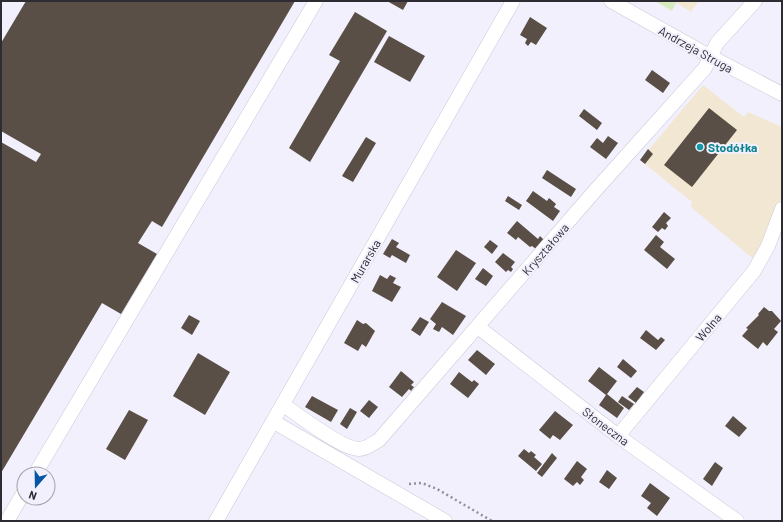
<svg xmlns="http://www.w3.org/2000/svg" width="783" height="522" font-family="Barlow,sans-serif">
<rect width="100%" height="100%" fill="#f2f0fd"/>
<path fill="#f2e7d2" d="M 673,1 L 699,1 L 691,12 Z
M 703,85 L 744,117 L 748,112 L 782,127 L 782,196 L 759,257 L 756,261 L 691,207 L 692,202 L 640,160 Z"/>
<path fill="#d7ebbe" d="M 655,1 L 677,1 L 672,11 Z"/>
<path fill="#594f46" d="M 26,1 L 295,1 L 162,227 L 152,221 L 138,243 L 157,254 L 121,314 L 102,303 L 1,473 L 1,142 L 36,162 L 41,154 L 1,131 L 1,43 Z
M 387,1 L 408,1 L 403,10 Z
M 355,12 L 387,31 L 310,162 L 289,148 L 340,61 L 329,55 Z
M 530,17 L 547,28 L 536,45 L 531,42 L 528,46 L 525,43 L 527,39 L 520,35 Z
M 389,36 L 425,56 L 410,82 L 374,62 Z
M 652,70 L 670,83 L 663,93 L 645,80 Z
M 709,108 L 737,130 L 692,187 L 664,165 Z
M 584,109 L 602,123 L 597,130 L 579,116 Z
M 608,136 L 618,143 L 606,159 L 590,147 L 597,138 L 603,143 Z
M 366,137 L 376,143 L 353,182 L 342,176 Z
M 648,149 L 653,154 L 645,164 L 640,160 Z
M 547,170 L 576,189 L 571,197 L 542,178 Z
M 533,191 L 547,201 L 549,198 L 556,204 L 554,207 L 560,211 L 553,221 L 526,201 Z
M 508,196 L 522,205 L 519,210 L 505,201 Z
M 664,212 L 671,218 L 666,223 L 668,226 L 665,230 L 662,228 L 658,232 L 652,227 Z
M 517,221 L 538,239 L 540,236 L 544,240 L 536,249 L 532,246 L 530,247 L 518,237 L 516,240 L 507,233 Z
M 656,235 L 664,242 L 660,247 L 675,259 L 667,269 L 644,250 Z
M 392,239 L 399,243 L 396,247 L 410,255 L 406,263 L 392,255 L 390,258 L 383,254 Z
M 490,240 L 498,246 L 492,254 L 484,247 Z
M 456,250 L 476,263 L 457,291 L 437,277 Z
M 503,253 L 515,262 L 511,267 L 513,269 L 511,272 L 508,270 L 506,272 L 495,262 Z
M 483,268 L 493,276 L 486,286 L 475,279 Z
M 380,275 L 387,279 L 390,275 L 396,278 L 393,283 L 401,287 L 392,302 L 372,291 Z
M 442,302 L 466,316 L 453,335 L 442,327 L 439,332 L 433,329 L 436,324 L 430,319 Z
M 764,307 L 769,311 L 772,311 L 781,321 L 774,329 L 778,332 L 767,346 L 763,342 L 758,349 L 742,336 L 748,329 L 746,328 L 759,315 L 758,314 Z
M 189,315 L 200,321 L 192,335 L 181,328 Z
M 420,317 L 429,322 L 420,336 L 411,330 Z
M 357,320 L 363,324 L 366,323 L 375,331 L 366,347 L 362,344 L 358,351 L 344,343 Z
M 646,330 L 658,340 L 661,337 L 665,340 L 656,350 L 640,338 Z
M 477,350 L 495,364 L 486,375 L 468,360 Z
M 198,353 L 230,372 L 205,415 L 173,396 Z
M 623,359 L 637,371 L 631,378 L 617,367 Z
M 599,367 L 617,381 L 607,394 L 624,408 L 617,418 L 599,405 L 606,395 L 588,381 Z
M 401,371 L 414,382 L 411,385 L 414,387 L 411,391 L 409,389 L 402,397 L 389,387 Z
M 459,372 L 472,382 L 474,380 L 479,384 L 468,398 L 450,384 Z
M 637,387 L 644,392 L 636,403 L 628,397 Z
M 312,396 L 338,410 L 331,422 L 305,407 Z
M 622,396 L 634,404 L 629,410 L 618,402 Z
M 369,400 L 378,407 L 369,418 L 360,411 Z
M 350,408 L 357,412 L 347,429 L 340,424 Z
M 129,410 L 148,420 L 125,460 L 106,449 Z
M 555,411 L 573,425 L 560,440 L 553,435 L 550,439 L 539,430 Z
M 733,416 L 747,428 L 739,437 L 725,426 Z
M 524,449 L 529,453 L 531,451 L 536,455 L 534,457 L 542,464 L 536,471 L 518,456 Z
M 552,453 L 557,458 L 542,477 L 537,473 Z
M 577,461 L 587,469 L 581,477 L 584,480 L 580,485 L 577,482 L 573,486 L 564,479 Z
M 715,462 L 723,468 L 712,486 L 703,479 Z
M 607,470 L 617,478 L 609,489 L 599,482 Z
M 650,483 L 670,498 L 657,516 L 647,508 L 651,503 L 641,496 Z"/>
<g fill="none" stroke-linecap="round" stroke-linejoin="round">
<defs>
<path id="minor" d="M 611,1 L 711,57 L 782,94
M 478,327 L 618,436 L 737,521
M 284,405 C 298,415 342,449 359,449 C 366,449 372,444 379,440 L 593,193 L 705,68 L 717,43 L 755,1
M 274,422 L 445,521
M 618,436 L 754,271 L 768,246 L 782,209
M 35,474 L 316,1
M 7,521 L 24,492
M 216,521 L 513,1"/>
</defs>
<use href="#minor" stroke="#cac8d7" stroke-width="15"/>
<path stroke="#92909a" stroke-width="2.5" stroke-dasharray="2 3" stroke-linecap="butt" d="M 409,484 L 422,483 L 437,489 L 492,521"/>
<use href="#minor" stroke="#fff" stroke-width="14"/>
</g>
<circle fill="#0f9aa8" stroke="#f2f0fd" stroke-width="1.5" cx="700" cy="147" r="4"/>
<g text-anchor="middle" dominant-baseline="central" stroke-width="4" stroke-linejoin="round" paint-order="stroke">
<g font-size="12" fill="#2d2c32" stroke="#f2f0fd">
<text transform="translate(696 49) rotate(29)">Andrzeja Struga</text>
<text transform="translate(545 249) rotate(-49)">Kryształowa</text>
<text transform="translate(365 261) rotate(-60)">Murarska</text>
<text transform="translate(708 327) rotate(-50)">Wolna</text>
<text transform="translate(606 426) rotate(37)">Słoneczna</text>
</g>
<g font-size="12" font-weight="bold" fill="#0d838f" stroke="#f2f0fd" text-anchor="start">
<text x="708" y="147">Stodółka</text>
</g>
</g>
<rect width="783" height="522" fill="none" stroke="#2d2c32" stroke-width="4"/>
<g transform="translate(36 486) rotate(200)"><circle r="19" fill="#f2f0fd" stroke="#a3a2ac"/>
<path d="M0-3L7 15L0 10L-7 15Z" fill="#0557a5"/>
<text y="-6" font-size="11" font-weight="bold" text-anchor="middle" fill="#2d2c32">N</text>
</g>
</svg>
